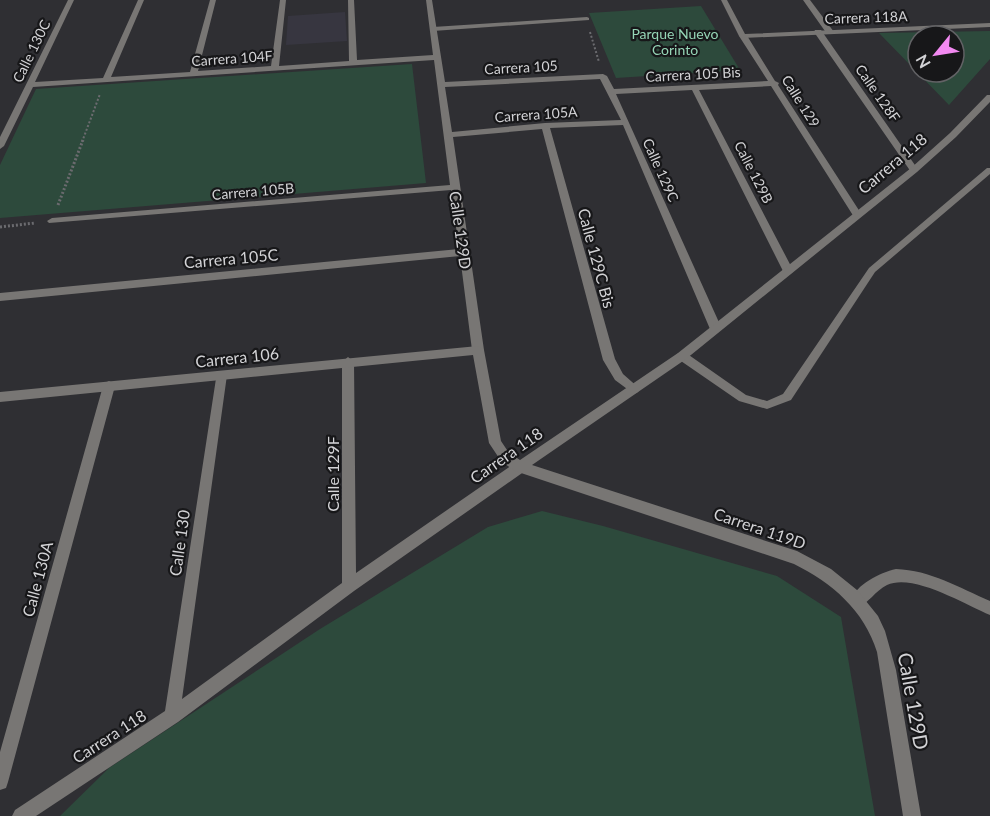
<svg xmlns="http://www.w3.org/2000/svg" width="990" height="816" font-family="Lato,sans-serif">
<style>
.built{fill:#373640}
.green{fill:#2d4a3c;fill-rule:evenodd}
.lines{fill:none;stroke-linecap:round;stroke-linejoin:round}
.path-far1{stroke:#6b6b6f;stroke-width:2;stroke-dasharray:2 2;stroke-linecap:butt}
.path{stroke:#6b6b6f;stroke-width:3;stroke-dasharray:2 2;stroke-linecap:butt}
.service{fill:#787674;fill-rule:evenodd}
.minor{fill:#787674;fill-rule:evenodd}
.tertiary{fill:#787674;fill-rule:evenodd}
.labels{text-anchor:middle;dominant-baseline:central;stroke-width:4.5;stroke-linejoin:round;paint-order:stroke}
.far-street-label{font-size:14px;fill:#d3d3d6;stroke:#171719}
.far-park-label{font-size:14px;fill:#95d5b6;stroke:#171719}
.street-label{font-size:16px;fill:#d3d3d6;stroke:#171719}
.near-street-label{font-size:20px;fill:#d3d3d6;stroke:#171719}
</style>
<rect width="100%" height="100%" fill="#2f2f33"/>
<path class="built" d="M 345,12 L 347,41 L 286,45 L 288,16 Z"/>
<path class="green" d="M 701,6 L 740,70 L 616,78 L 589,13 Z
M 990,31 L 990,59 L 949,105 L 879,33 ZM 918,36 L 954,36 L 954,72 L 918,72 Z
M 412,64 L 426,183 L 0,218 L 0,165 L 36,89 Z
M 542,511 L 603,526 L 777,576 L 841,617 L 875,816 L 60,816 L 109,768 L 320,629 L 488,527 Z"/>
<g class="lines">
<path class="path-far1" d="M 590,32 L 599,62
M 82,142 L 100,94"/>
<path class="path" d="M 58,205 L 83,140
M 0,227 L 35,223"/>
<path class="service" d="M 587,17 L 589,18 L 589,20 L 433,31 L 430,29 L 433,27 Z
M 987,168 L 990,168 L 990,174 L 875,272 L 791,400 L 767,409 L 739,401 L 678,359 L 677,356 L 678,353 L 686,353 L 746,395 L 767,401 L 783,394 L 869,268 Z"/>
<path class="minor" d="M 68,0 L 74,0 L 35,82 L 103,78 L 138,0 L 144,0 L 111,77 L 190,72 L 210,0 L 216,0 L 198,71 L 271,66 L 280,0 L 286,0 L 279,66 L 349,61 L 348,0 L 354,0 L 357,60 L 433,55 L 426,0 L 432,0 L 445,82 L 603,74 L 607,76 L 614,89 L 768,81 L 739,36 L 746,34 L 775,81 L 779,83 L 778,85 L 862,215 L 860,217 L 854,217 L 771,86 L 699,90 L 793,270 L 792,273 L 784,273 L 692,90 L 616,94 L 722,329 L 716,333 L 710,329 L 623,125 L 550,128 L 615,359 L 623,374 L 640,389 L 638,392 L 634,394 L 615,380 L 603,360 L 542,129 L 453,137 L 484,350 L 478,354 L 472,350 L 460,256 L 0,301 L 0,293 L 459,249 L 451,190 L 49,223 L 47,221 L 52,218 L 450,185 L 434,60 L 33,87 L 4,146 L 0,149 L 0,137 ZM 600,79 L 621,120 L 545,123 L 452,132 L 445,87 Z
M 803,0 L 810,0 L 834,32 L 833,34 L 827,34 Z
M 815,30 L 821,30 L 917,168 L 917,172 L 911,172 L 814,32 Z
M 348,357 L 354,362 L 356,573 L 515,463 L 520,461 L 525,463 L 526,467 L 525,471 L 354,591 L 178,722 L 36,816 L 12,816 L 15,810 L 165,711 L 217,372 L 225,372 L 227,375 L 182,699 L 342,583 L 342,362 Z
M 109,381 L 113,383 L 115,386 L 8,782 L 6,788 L 0,790 L 0,752 L 103,386 L 105,383 Z
M 896,569 C 930,570 960,588 990,601 L 990,615 C 965,605 914,573 887,585 C 875,591 869,603 857,608 L 852,606 L 850,601 C 857,584 879,573 896,569 Z"/>
<path class="tertiary" d="M 721,0 L 727,0 L 745,34 L 990,23 L 990,27 L 743,38 L 739,36 Z
M 987,95 L 990,95 L 990,102 L 956,137 L 917,172 L 686,359 L 532,465 L 797,551 L 831,569 L 857,590 L 878,616 L 885,631 L 896,670 L 921,816 L 903,816 L 877,652 C 864,610 832,583 794,564 L 515,471 L 501,461 L 489,443 L 473,355 L 0,402 L 0,392 L 478,346 L 484,350 L 501,441 L 509,453 L 520,460 L 678,353 L 911,168 L 950,133 Z"/>
</g>
<g class="labels">
<g class="far-street-label">
<text transform="translate(866 17) rotate(-2)">Carrera 118A</text>
<text transform="translate(31 51) rotate(-64)">Calle 130C</text>
<text transform="translate(232 58) rotate(-4)">Carrera 104F</text>
<text transform="translate(521 67) rotate(-3)">Carrera 105</text>
<text transform="translate(693 74) rotate(-3)">Carrera 105 Bis</text>
<text transform="translate(878 93) rotate(55)">Calle 128F</text>
<text transform="translate(801 101) rotate(58)">Calle 129</text>
<text transform="translate(536 114) rotate(-4)">Carrera 105A</text>
<text transform="translate(661 170) rotate(66)">Calle 129C</text>
<text transform="translate(754 172) rotate(63)">Calle 129B</text>
<text transform="translate(253 191) rotate(-5)">Carrera 105B</text>
</g>
<g class="far-park-label">
<text x="675" y="33">Parque Nuevo<tspan x="675" dy="16">Corinto</tspan></text>
</g>
<g class="street-label">
<text transform="translate(892 163) rotate(-40)">Carrera 118</text>
<text transform="translate(461 230) rotate(82)">Calle 129D</text>
<text transform="translate(231 258) rotate(-5)">Carrera 105C</text>
<text transform="translate(597 258) rotate(75)">Calle 129C Bis</text>
<text transform="translate(237 357) rotate(-6)">Carrera 106</text>
<text transform="translate(506 455) rotate(-35)">Carrera 118</text>
<text transform="translate(332 474) rotate(-90)">Calle 129F</text>
<text transform="translate(760 528) rotate(19)">Carrera 119D</text>
<text transform="translate(179 543) rotate(-82)">Calle 130</text>
<text transform="translate(37 579) rotate(-75)">Calle 130A</text>
<text transform="translate(109 736) rotate(-33)">Carrera 118</text>
</g>
<g class="near-street-label">
<text transform="translate(914 701) rotate(80)">Calle 129D</text>
</g>
</g>
<g transform="translate(936 54) rotate(240)"><circle r="28" fill="#171719" stroke="#626265" stroke-width="1.5"/>
<path d="M0-4.5L10 22L0 15L-10 22Z" fill="#f389f1"/>
<text y="-9" font-size="16" font-weight="bold" text-anchor="middle" fill="#d3d3d6">N</text>
</g>
</svg>
